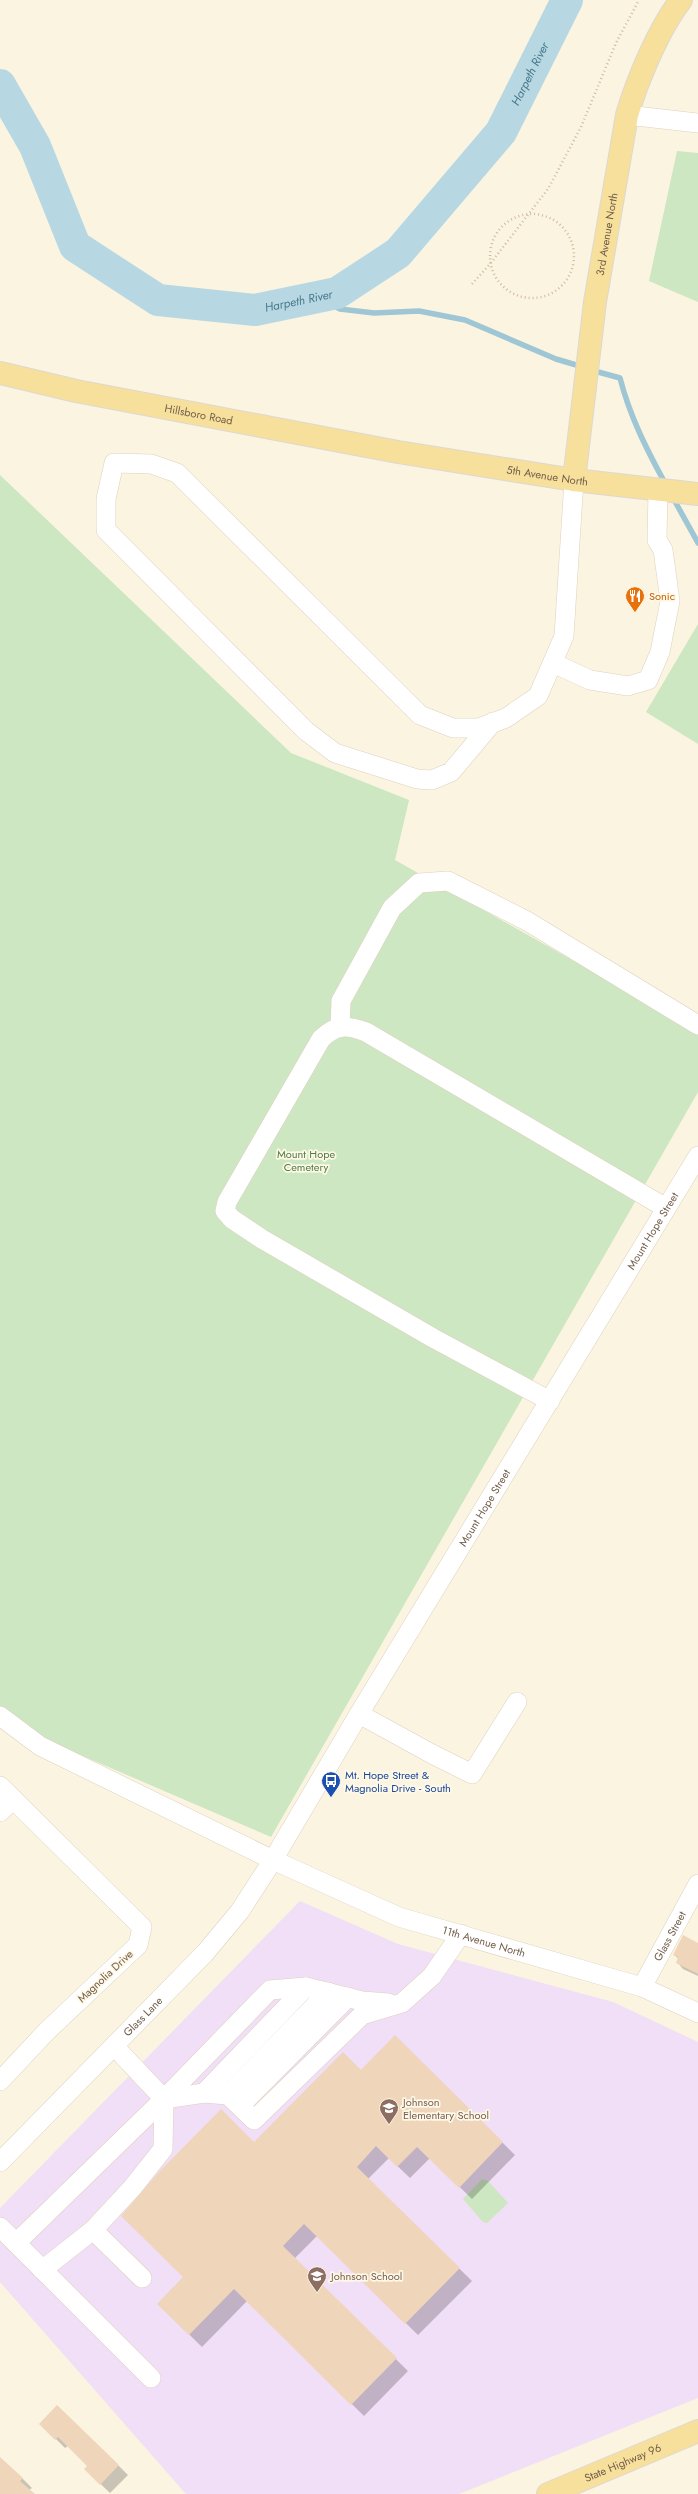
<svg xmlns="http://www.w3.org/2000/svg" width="698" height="2494" font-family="Jost,sans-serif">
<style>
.education{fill:#f1def7}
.green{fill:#cce7c1}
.shadow{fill:#0003}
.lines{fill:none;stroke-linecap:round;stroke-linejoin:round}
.stream{stroke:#9ec6d4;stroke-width:5.5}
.river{stroke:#b7d8e3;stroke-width:32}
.building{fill:#efd5ba}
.minor-casing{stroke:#ded1be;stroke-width:20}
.major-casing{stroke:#ddd8d3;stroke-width:24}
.path{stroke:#d3b99e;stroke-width:2.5;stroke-dasharray:1 3;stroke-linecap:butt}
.minor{stroke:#fff;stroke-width:19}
.major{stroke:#f7e09c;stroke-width:22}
.labels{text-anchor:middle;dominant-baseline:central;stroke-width:3.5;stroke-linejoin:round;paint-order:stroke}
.street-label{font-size:11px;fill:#715c49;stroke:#fef8e7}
.food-label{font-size:11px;fill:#c56008;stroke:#fef8e7;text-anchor:start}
.park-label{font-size:11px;fill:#4f7c44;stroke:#fef8e7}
.transit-label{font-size:11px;fill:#164399;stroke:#fef8e7;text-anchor:start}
.education-label{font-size:11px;fill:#785e54;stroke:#fef8e7;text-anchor:start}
.water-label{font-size:12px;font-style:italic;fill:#47788a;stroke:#fef8e7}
</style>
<rect width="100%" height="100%" fill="#fbf4e1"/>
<path class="education" d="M 300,1901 L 398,1944 L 613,2002 L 698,2042 L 698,2398 L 459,2494 L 186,2494 L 0,2282 L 0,2208 Z"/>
<path class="green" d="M 677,151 L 698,153 L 698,302 L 649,281 Z
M 0,475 L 291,753 L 409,800 L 395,860 L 698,1031 L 698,1092 L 271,1837 L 11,1725 L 0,1713 Z
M 698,624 L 698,744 L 646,712 Z
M 482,2179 L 488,2181 L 508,2203 L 487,2223 L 483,2222 L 463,2199 Z"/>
<path class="shadow" d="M 698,1944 L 698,1976 L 683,1969 L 677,1962 L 679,1959 L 674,1955 Z
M 395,2036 L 515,2155 L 472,2199 L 430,2158 L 410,2178 L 389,2158 L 368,2179 L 472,2281 L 418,2335 L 317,2236 L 294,2259 L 408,2371 L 364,2416 L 247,2301 L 202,2347 L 158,2304 L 184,2277 L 254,2143 L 361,2071 Z
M 41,2424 L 118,2465 L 128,2475 L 110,2493 L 85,2469 L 89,2466 L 68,2446 L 65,2448 Z
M 0,2470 L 22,2478 L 32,2488 L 29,2490 L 34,2494 L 0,2494 Z"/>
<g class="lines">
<path class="stream" d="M 319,297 L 340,309 L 374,313 L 419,311 L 465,320 L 556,359 L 583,367
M 591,370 L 620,378 C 630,417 647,450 666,485
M 672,496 L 698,543"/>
<path class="river" id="s1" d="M 0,85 L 35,146 L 75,246 L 158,300 L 255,310 L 337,293 L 398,253 L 501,132 L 567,0"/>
</g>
<path class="building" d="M 683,1935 L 698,1943 L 698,1974 L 676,1963 L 678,1957 L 673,1955 Z
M 395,2035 L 503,2142 L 459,2188 L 417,2147 L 397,2167 L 376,2146 L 357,2167 L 460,2268 L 405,2324 L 304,2224 L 283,2246 L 397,2358 L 351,2405 L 234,2289 L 189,2335 L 157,2304 L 183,2277 L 121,2216 L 159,2172 L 221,2109 L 254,2142 L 343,2052 L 361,2070 Z
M 57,2405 L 119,2465 L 100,2485 L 84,2469 L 87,2466 L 58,2437 L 55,2440 L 39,2424 Z
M 0,2457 L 23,2478 L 20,2481 L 35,2494 L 0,2494 Z"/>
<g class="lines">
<g class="minor-casing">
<g id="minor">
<path d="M 627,115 L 698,123"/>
<path d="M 553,663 L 590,680 L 628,686 L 648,680 L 660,652 L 670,601 L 663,550 L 657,540 L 658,490"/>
<path d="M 493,722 L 451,772 L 432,780 L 417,779 L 335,753 L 306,731 L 106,530 L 106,499 L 114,463 L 151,464 L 177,473 L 420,715 L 453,728 L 479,728 L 506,718 L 538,696 L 564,636 L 574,480"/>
<path d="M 340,1027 L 341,1001 L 392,908 L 419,883 L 448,881 L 527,921 L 698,1025"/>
<path d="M 550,1401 L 433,1338 L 262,1239 L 232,1219 L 225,1211 L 227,1202 L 321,1039 C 336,1024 347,1025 366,1032 L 666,1208"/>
<path d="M 359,1714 L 432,1754 L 472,1774 L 517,1702"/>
<path id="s2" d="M 0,1716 L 40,1746 L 273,1860 L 399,1917 L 642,1987 L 698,2013"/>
<path d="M 0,1786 L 142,1927 L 138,1945 L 47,2031 L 0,2081"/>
<path d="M 0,1812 L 13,1799"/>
<path id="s3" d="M 642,1987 L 698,1884"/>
<path d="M 204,2093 L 306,1987 L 362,2001 L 388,2003"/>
<path d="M 228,2095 L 328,1992"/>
<path d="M 164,2099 L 204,2093 L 228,2095 L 254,2120 L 362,2015 L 402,2003 L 432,1976 L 461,1934"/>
<path d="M 240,2106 L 348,1997"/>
<path id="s4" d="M 0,2162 L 205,1953 L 240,1911 L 273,1860 L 359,1714 L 698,1156"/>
<path d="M 0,2227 L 151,2378"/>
<path d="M 93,2230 L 142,2278"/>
<path d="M 16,2243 L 164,2099 L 270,1990 L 306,1987"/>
<path d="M 42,2270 L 93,2230 L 132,2188 L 163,2149 L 164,2099 L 114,2046"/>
</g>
</g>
<g class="major-casing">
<g id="major">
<path id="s5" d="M 0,373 L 76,391 L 398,452 L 574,480 L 698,494"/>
<path id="s6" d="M 574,480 L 595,302 L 627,115 C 637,81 659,28 681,0"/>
<path id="s7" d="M 548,2494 L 698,2431"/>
</g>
</g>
<path class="path" d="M490 256a42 42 0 1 1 84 0a42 42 0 1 1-84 0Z
M 472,284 L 490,264 L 548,189 L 581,127 L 616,43 L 639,0"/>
<use href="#minor" class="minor"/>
<use href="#major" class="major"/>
</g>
<defs>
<g id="restaurant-pin" transform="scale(1)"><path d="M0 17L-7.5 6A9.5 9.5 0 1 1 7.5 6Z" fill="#e8710a" stroke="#fef8e7"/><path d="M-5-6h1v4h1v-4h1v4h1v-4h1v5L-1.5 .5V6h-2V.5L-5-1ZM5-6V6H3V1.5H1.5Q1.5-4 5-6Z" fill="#fff"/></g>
<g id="bus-pin" transform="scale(1)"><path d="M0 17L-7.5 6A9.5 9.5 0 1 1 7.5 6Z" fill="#1a4fb4" stroke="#fef8e7"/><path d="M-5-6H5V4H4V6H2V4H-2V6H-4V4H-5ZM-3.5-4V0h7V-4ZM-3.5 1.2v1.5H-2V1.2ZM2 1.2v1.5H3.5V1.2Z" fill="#fff"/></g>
<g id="school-pin" transform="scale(1)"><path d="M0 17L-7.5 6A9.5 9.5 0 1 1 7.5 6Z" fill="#8d6e63" stroke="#fef8e7"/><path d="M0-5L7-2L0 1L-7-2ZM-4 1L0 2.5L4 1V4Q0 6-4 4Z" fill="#fff"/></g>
</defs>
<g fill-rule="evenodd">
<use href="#restaurant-pin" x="635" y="596"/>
<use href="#bus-pin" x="331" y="1781"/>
<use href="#school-pin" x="389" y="2108"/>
<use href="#school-pin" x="317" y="2276"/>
</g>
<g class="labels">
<g class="street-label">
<text stroke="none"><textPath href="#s6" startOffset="248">3rd Avenue North</textPath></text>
<text stroke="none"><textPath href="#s5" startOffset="203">Hillsboro Road</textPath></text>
<text stroke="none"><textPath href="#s5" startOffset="557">5th Avenue North</textPath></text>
<text stroke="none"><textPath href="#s4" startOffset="1143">Mount Hope Street</textPath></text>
<text stroke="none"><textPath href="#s4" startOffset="819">Mount Hope Street</textPath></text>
<text stroke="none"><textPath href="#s3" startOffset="58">Glass Street</textPath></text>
<text stroke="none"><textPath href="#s2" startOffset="536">11th Avenue North</textPath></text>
<text transform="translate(105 1976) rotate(-43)">Magnolia Drive</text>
<text stroke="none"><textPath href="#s4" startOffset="204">Glass Lane</textPath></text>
<text stroke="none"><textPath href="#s7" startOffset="81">State Highway 96</textPath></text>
</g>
<g class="food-label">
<text x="649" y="596">Sonic</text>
</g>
<g class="park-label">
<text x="306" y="1154">Mount Hope<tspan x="306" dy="13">Cemetery</tspan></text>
</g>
<g class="transit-label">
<text x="345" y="1775">Mt. Hope Street &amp;<tspan x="345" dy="13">Magnolia Drive - South</tspan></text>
</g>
<g class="education-label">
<text x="403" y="2102">Johnson<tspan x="403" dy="13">Elementary School</tspan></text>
<text x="331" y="2276">Johnson School</text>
</g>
<g class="water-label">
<text stroke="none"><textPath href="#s1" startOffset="755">Harpeth River</textPath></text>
<text stroke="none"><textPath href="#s1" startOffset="419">Harpeth River</textPath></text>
</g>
</g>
</svg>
